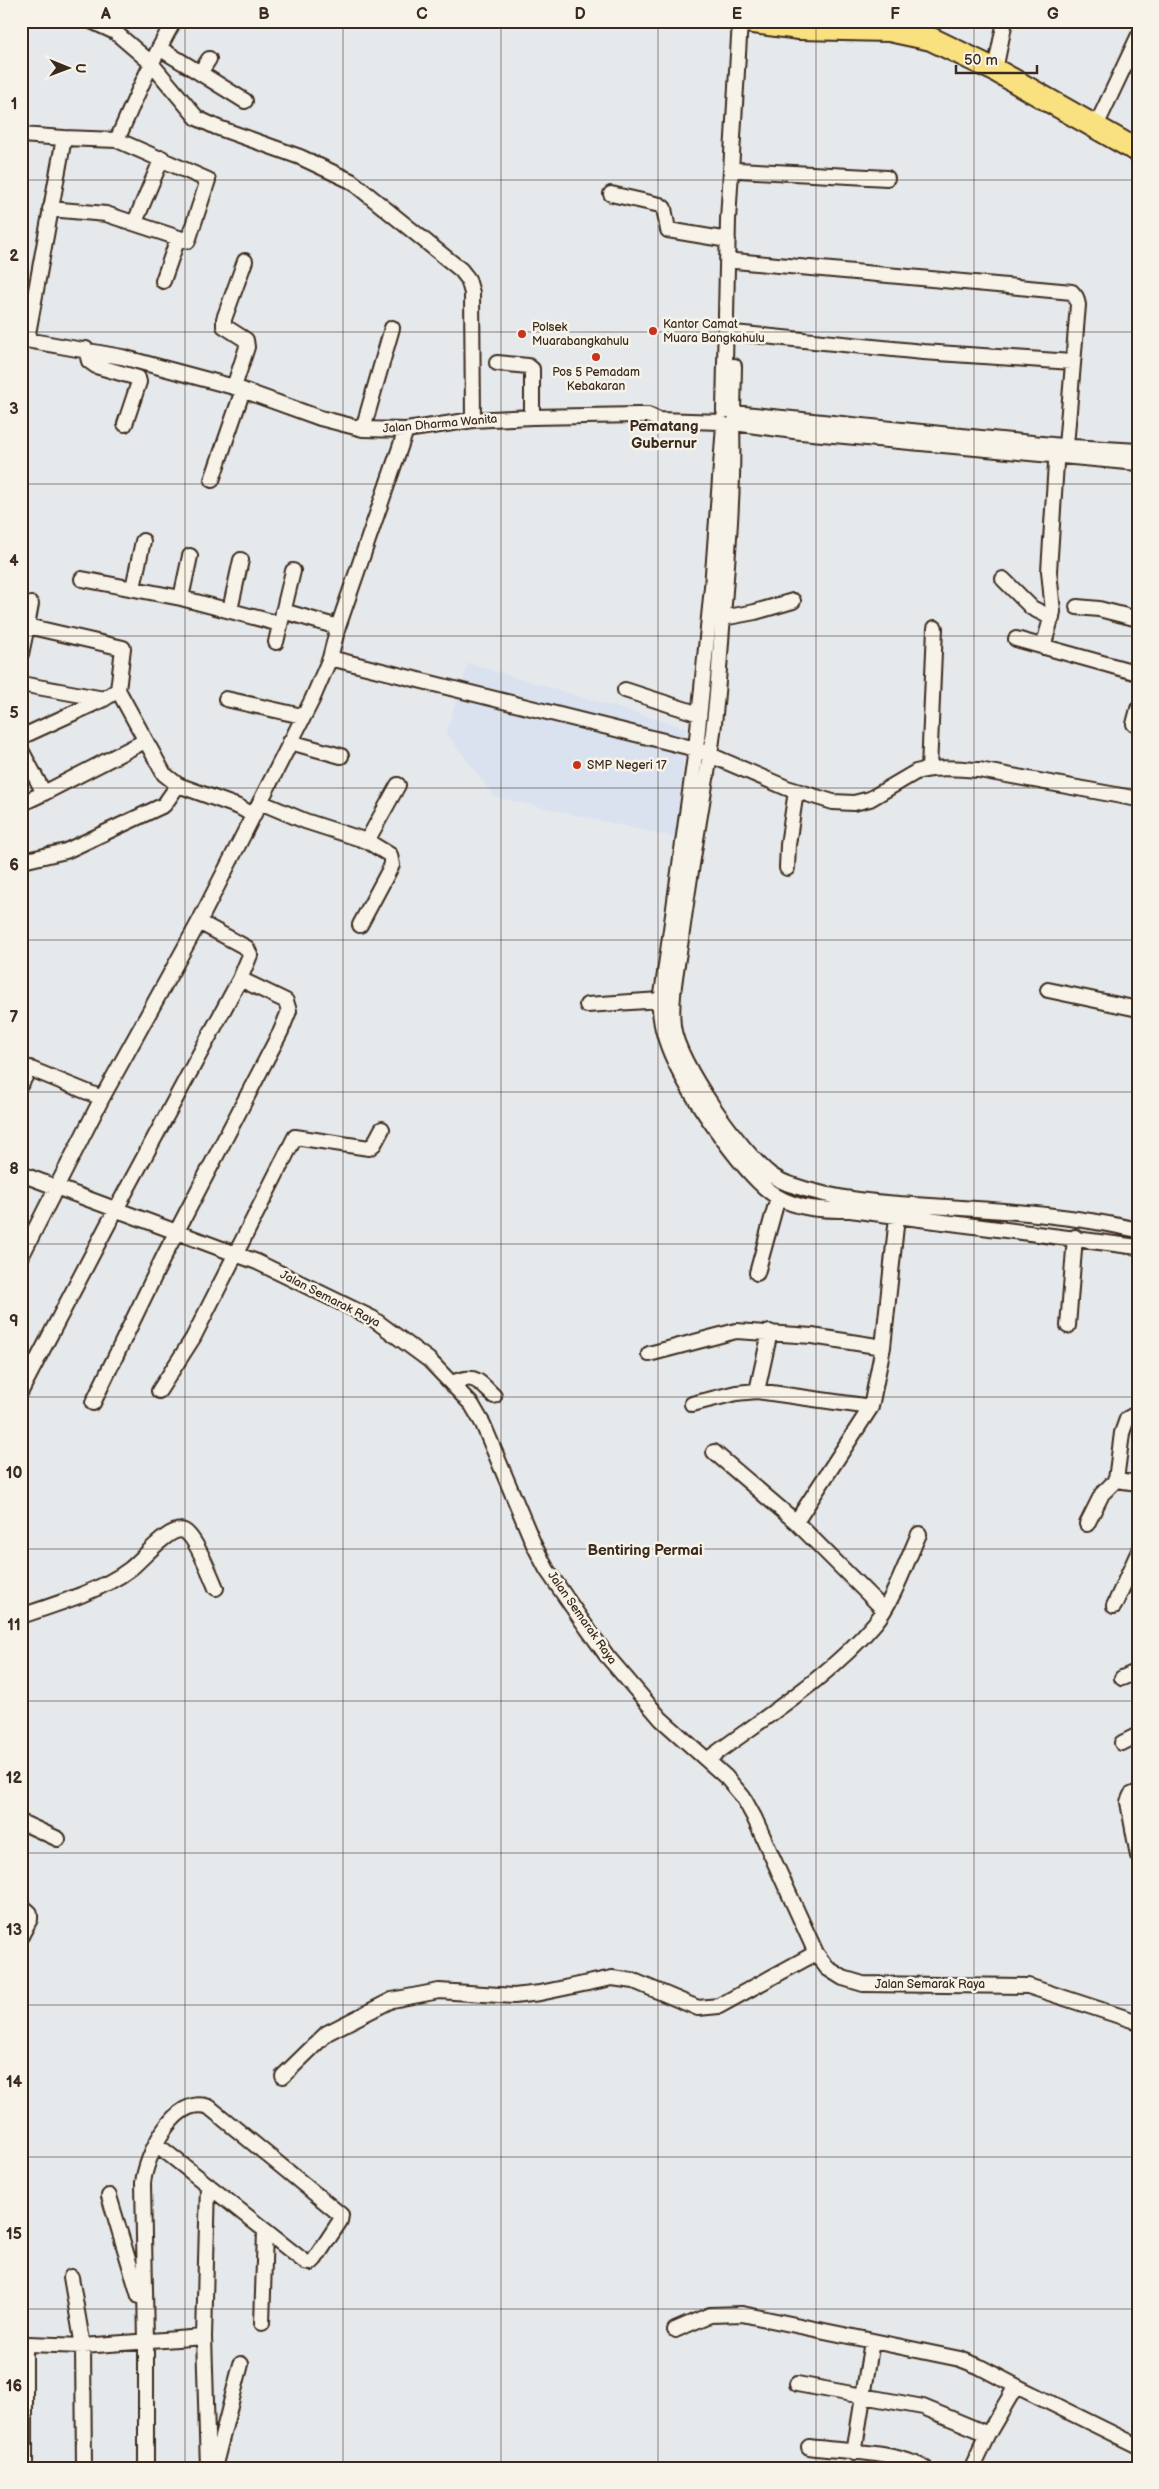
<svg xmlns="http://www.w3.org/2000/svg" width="1159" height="2489" font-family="'Balsamiq Sans',sans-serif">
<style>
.built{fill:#dae2ef}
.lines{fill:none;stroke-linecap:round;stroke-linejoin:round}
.minor-casing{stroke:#3b2a1e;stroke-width:18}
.trunk-casing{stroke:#3b2a1e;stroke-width:26}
.minor{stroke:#f7f3e8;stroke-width:14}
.trunk{stroke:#fae180;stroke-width:22}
.grid{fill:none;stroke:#3b2a1e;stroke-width:1;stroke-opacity:0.55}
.poi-dot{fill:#c8321e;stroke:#f7f3e8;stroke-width:2}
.labels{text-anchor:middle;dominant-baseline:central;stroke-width:5;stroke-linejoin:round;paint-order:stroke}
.poi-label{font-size:12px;fill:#3b2a1e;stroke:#f7f3e8;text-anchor:start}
.street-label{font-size:12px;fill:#3b2a1e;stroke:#f7f3e8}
.quarter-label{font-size:15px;font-weight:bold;fill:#3b2a1e;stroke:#f7f3e8}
.neatline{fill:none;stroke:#3b2a1e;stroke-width:2}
.grid-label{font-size:16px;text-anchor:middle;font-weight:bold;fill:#3b2a1e}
</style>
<rect width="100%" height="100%" fill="#e6e9ec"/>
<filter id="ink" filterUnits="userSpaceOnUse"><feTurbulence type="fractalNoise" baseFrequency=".02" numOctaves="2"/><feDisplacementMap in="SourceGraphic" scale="10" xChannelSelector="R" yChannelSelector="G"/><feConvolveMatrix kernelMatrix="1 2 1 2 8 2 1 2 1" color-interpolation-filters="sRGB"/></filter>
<g filter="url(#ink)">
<path class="built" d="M 468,663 L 686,728 L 677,838 L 495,797 L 446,733 Z"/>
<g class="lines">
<g class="minor-casing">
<path id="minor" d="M 91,21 L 115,32 L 150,62 L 197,118 L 216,127 L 300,157 L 351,181 L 461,270 L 468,279 L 472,293 L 473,420
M 159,48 L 200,73 L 209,59
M 995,70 L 1005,21
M 200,73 L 245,101
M 1096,126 L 1138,37
M 21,135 L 64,138
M 738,170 L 887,178
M 611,194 L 660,205 L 664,208 L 668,230 L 728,240
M 50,209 L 106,214 L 188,241 L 208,180 L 117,140
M 135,222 L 162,158
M 735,261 L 1072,292 L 1076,297 L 1078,305 L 1066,446
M 163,281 L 178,238
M 734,333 L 923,352 L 1072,362
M 21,339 L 122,357 L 234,387 L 320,418 L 363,429 L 406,430 L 473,420 L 532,417 L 639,415 L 648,415 L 659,420 L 721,422
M 27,339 L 64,138 L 117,140 C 135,99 152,59 174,21
M 86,349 L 89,361 L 96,366 L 138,378 L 139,382 L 125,424
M 497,363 L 528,366 L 532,369 L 532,417
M 234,387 L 247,347 L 246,340 L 224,326 L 224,319 L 245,261
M 724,411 L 728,220 L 740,21
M 733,412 L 734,366
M 734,413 L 1072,447 L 1138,451
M 734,423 L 801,432 L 1138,463
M 732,424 C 734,488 728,552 723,616 C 719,664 717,713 709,761 C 699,820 689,879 681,939 C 677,967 670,997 673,1026 C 677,1063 741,1152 771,1175 C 777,1179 785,1183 792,1185 C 840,1202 897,1204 947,1207 C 1011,1211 1076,1216 1138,1230
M 724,425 L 712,587 L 696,749 L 660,1009 C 661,1030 669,1051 679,1070 C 695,1102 747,1179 776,1196 C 799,1210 825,1210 850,1210 L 1138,1247
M 363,429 L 392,328
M 212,480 L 243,390
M 82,579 L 181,598 L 280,624
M 1003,579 L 1032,608 L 1052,618
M 133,588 L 143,541
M 181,598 L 190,556
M 1077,607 L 1099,609 L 1138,619
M 230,610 L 241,560
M 283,611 L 338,627
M 723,618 L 755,612 L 793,601
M 27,626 L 31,604
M 1016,639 L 1138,673
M 276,642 L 293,571
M 1043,647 L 1053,612 L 1049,571 L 1057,448
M 21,654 L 27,626 L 123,648 L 118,690 L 164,774 L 178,785 L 239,807 L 253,815
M 330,658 L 696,749 L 787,788 L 833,802 L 854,803 L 870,799 L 916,772 C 935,766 959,769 979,770 L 1138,799
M 21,684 L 104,699
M 625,690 L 699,714
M 226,699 L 302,716
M 1134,724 L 1138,709
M 21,737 L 104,699 L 118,690
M 290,742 L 341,756
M 21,750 L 44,793 L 145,741
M 929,769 L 935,628
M 25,802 L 44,793
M 260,802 L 305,821 L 367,841 L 390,855 L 392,865 L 360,925
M 367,841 L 398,785
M 27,860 L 66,851 L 164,805 L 178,785
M 787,868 L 788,845 L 796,791
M 1048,990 L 1138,1009
M 587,1005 L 660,1000
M 21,1065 L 102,1098
M 21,1084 L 30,1068
M 21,1174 L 257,1262 L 372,1318 L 429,1360 L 472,1405 L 483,1424 L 534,1545 L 547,1570 L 580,1618 L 607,1656 L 661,1719 L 726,1777 L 743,1797 L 754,1817 L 816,1953 L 827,1968 L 843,1978 L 863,1984 L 1028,1986 L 1138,2022
M 21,1257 L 102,1098 L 199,922 L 312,700 L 330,658 L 338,627 L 406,430
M 757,1273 L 778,1197
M 1068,1326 L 1075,1237
M 649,1354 L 736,1331 L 812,1336 L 883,1347
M 452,1383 C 475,1373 478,1381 494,1396
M 21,1391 L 106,1228 L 240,979 L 250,955 L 247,948 L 199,922
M 159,1391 L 193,1338 L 295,1137 L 369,1148 L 374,1144 L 382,1129
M 757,1391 L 770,1332
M 93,1403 L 164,1256 L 281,1031 L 289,1011 L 286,1001 L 240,979
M 692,1404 L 736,1393 L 757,1391 L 871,1407
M 714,1452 L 796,1522 L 884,1610
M 1116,1480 L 1122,1433 L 1127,1419 L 1138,1413
M 796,1522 L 871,1407 L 883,1347 L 897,1217
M 1087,1524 L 1102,1494 L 1116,1480 L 1138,1483
M 1114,1606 L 1138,1553
M 21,1616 C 54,1605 103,1590 130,1569 C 142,1560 170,1525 184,1531 C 195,1536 211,1576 216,1588
M 1122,1678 L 1138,1671
M 1122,1743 L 1138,1735
M 707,1760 C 763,1718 830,1677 875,1623 C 893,1602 907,1560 919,1534
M 1138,1792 L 1131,1795 L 1128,1802 L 1138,1856
M 21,1822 L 58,1839
M 21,1905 L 30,1913 L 30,1919 L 21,1936
M 283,2076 L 327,2033 L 392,2000 L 439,1991 L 514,1996 L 540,1993 L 612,1978 L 634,1981 L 698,2008 L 719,2006 L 816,1953
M 109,2196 L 139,2296
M 71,2277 L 83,2346 L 84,2468
M 262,2323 L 265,2231
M 675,2330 L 710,2315 L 742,2314 L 960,2359 L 978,2366 L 1016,2386
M 797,2384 L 923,2407 L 988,2434 L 1016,2386 L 1138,2446
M 809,2447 C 848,2452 890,2451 925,2468
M 854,2453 L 872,2341
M 25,2468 L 25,2349 L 28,2344 L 83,2346 L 204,2337
M 146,2468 L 146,2342 L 143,2183 C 146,2156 174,2094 209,2107 L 341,2215 L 340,2221 L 315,2259 L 311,2263 L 305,2262 L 156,2144
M 208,2468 L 204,2337 L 208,2185
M 214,2468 L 241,2364
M 972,2468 L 988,2434"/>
</g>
<g class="trunk-casing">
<path id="trunk" d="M 745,21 L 799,28 L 889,30 L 931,39 L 995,70 L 1138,151"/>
</g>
<use href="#minor" class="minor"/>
<use href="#trunk" class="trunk"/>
</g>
</g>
<path class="grid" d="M 185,21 L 185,2468M 343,21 L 343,2468M 501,21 L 501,2468M 658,21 L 658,2468M 816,21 L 816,2468M 974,21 L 974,2468M 21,180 L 1138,180M 21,332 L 1138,332M 21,484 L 1138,484M 21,636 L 1138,636M 21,788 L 1138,788M 21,940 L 1138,940M 21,1092 L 1138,1092M 21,1244 L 1138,1244M 21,1397 L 1138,1397M 21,1549 L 1138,1549M 21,1701 L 1138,1701M 21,1853 L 1138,1853M 21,2005 L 1138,2005M 21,2157 L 1138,2157M 21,2309 L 1138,2309"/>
<g class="poi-dot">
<circle cx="653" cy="331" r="5"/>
<circle cx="522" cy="334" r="5"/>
<circle cx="596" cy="357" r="5"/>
<circle cx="577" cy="765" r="5"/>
</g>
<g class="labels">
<g class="poi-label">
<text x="663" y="324">Kantor Camat<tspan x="663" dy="14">Muara Bangkahulu</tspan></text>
<text x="532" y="327">Polsek<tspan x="532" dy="14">Muarabangkahulu</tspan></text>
<text x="596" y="372" text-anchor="middle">Pos 5 Pemadam<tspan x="596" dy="14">Kebakaran</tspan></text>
<text x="587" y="765">SMP Negeri 17</text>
</g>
<g class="street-label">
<text transform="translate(440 424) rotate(-5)">Jalan Dharma Wanita</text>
<text transform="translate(330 1299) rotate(27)">Jalan Semarak Raya</text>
<text transform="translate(582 1618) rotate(55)">Jalan Semarak Raya</text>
<text x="930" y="1984">Jalan Semarak Raya</text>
</g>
<g class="quarter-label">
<text x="664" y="426">Pematang<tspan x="664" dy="17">Gubernur</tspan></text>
<text x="645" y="1550">Bentiring Permai</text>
</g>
</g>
<rect width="1159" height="2489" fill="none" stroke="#f7f3e8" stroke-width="55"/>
<g transform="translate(68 68) rotate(91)" stroke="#f7f3e8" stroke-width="4" paint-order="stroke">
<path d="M0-4L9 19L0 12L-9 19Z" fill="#3b2a1e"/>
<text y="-8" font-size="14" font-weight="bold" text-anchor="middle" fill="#3b2a1e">U</text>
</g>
<path d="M956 65v8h81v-8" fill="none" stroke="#3b2a1e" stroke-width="2.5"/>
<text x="964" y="65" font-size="15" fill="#3b2a1e" stroke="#f7f3e8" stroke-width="4" paint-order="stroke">50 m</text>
<rect x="28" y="28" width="1104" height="2434" class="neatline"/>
<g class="grid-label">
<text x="106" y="19">A</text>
<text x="264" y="19">B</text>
<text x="422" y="19">C</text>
<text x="580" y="19">D</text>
<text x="737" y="19">E</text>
<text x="895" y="19">F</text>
<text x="1053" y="19">G</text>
<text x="14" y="109">1</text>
<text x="14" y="261">2</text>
<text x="14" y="414">3</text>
<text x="14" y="566">4</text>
<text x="14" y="718">5</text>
<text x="14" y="870">6</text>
<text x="14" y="1022">7</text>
<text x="14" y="1174">8</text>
<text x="14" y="1326">9</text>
<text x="14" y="1478">10</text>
<text x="14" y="1630">11</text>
<text x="14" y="1783">12</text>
<text x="14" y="1935">13</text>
<text x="14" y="2087">14</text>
<text x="14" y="2239">15</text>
<text x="14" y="2391">16</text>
</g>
</svg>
